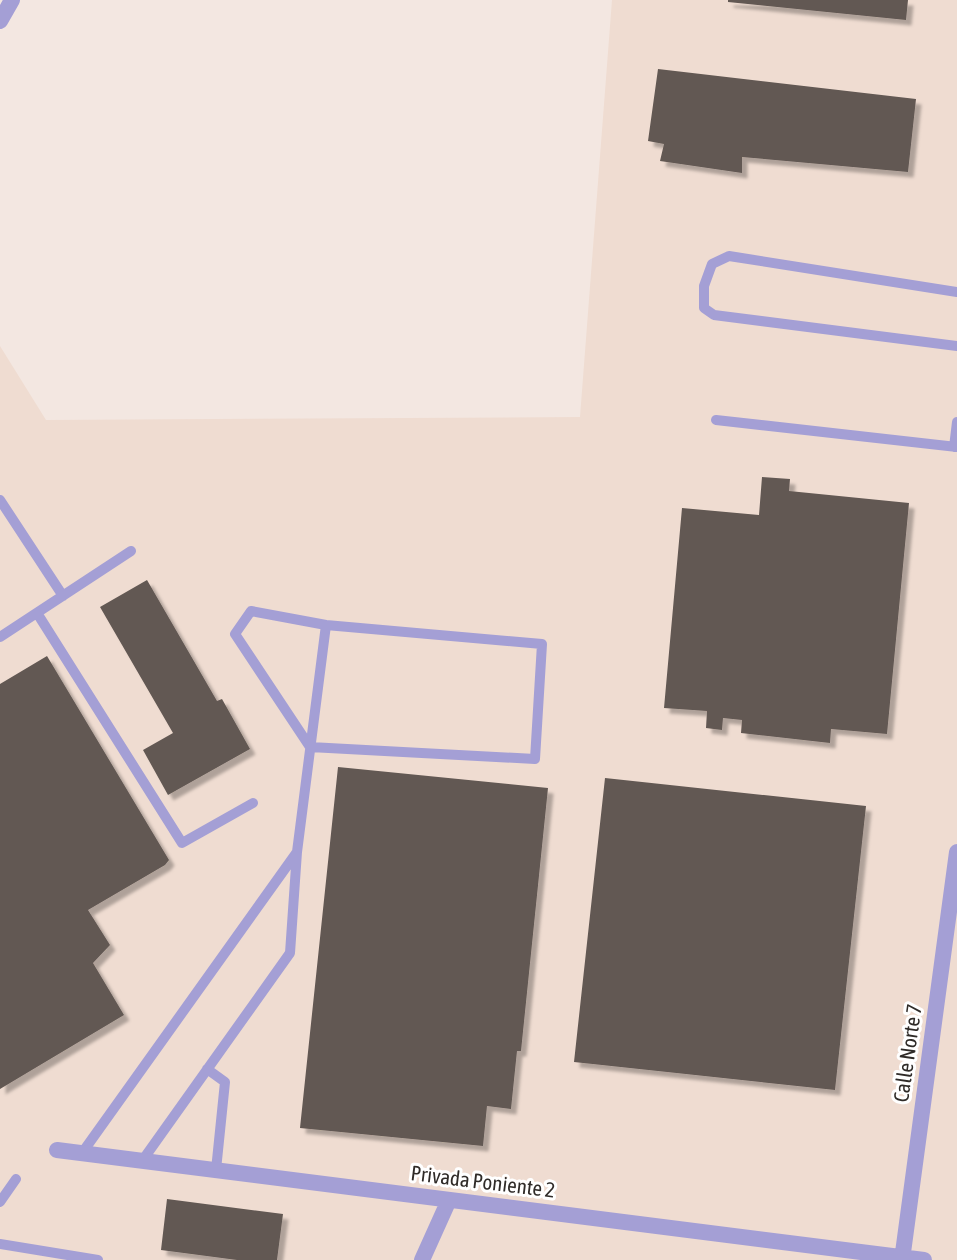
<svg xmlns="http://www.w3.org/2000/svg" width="957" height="1260" font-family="'Asap Condensed',sans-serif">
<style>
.built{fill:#efdcd1}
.building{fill:#625853;filter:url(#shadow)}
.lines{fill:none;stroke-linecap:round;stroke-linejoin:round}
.service{stroke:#a49fd5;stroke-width:10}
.minor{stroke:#a49fd5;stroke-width:16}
.labels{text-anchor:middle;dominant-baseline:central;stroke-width:6;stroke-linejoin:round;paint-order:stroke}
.street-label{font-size:21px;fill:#2f2b28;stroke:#fff}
</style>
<defs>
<filter id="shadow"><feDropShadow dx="5.5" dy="5.5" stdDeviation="1.5" flood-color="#0004"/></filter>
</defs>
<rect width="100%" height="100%" fill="#f3e7e1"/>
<path class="built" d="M 612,0 L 957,0 L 957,1260 L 0,1260 L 0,346 L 46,420 L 580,417 Z"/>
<path class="building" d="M 728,0 L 908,0 L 906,20 L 728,2 Z
M 658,69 L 916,99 L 908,172 L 742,157 L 742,173 L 660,161 L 664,144 L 648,141 Z
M 762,477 L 790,479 L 789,491 L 909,503 L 887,734 L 831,729 L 830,743 L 741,733 L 742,720 L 723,718 L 722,730 L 706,728 L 707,711 L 664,708 L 682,508 L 759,515 Z
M 147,580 L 217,701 L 222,699 L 250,749 L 168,795 L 143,750 L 173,733 L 100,607 Z
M 47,656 L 169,860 L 165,865 L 88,910 L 110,945 L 93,963 L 124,1015 L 0,1089 L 0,684 Z
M 338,767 L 548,788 L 521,1051 L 517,1051 L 511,1109 L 487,1106 L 483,1146 L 300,1128 Z
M 605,778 L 866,806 L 835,1090 L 574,1062 Z
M 167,1199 L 283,1214 L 277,1260 L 237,1260 L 161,1250 Z"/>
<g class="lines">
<path class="service" d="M 957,292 L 729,256 L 712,264 L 704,286 L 704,308 L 714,315 L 957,346
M 716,420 L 957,447
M 954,447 L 957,422
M 0,500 L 63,596
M 251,611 L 326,625 L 542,644 L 535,759 L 310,747 L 235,634 Z
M 37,613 L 182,843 L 253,803
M 0,637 L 131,551
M 297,852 L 326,625
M 207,1069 L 225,1082 L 216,1170
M 82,1153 L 297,852 L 290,953 L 142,1161
M 0,1202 L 16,1179
M 0,1244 L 98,1260"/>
<path class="minor" d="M 0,21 L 12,0
M 57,1150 L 924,1260
M 422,1260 L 449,1200
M 902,1260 L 957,852"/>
</g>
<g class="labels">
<g class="street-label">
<text transform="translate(907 1053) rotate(-82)">Calle Norte 7</text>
<text transform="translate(483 1181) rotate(7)">Privada Poniente 2</text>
</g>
</g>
</svg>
